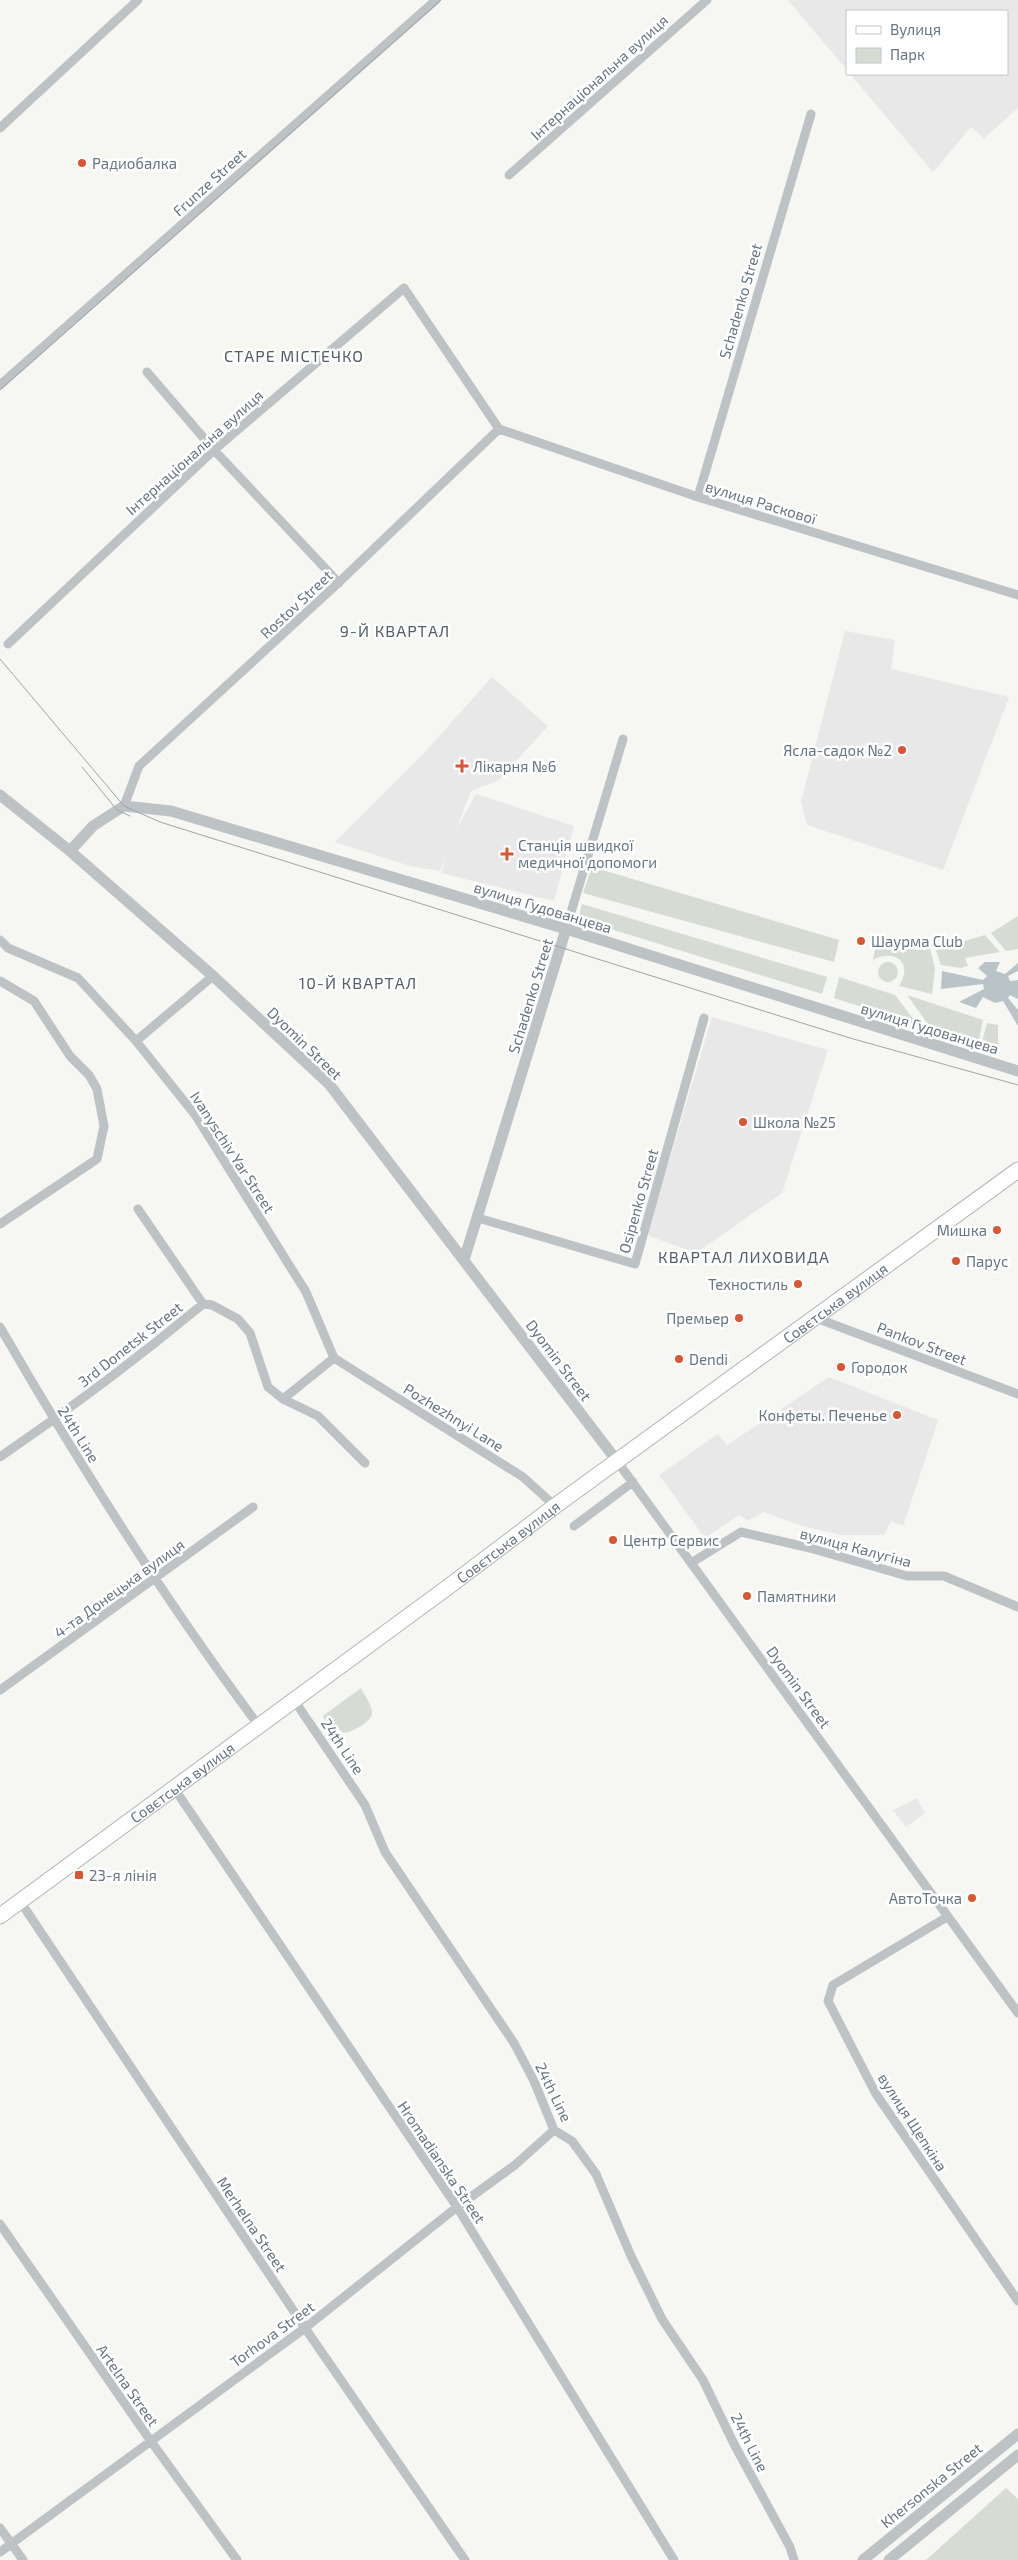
<svg xmlns="http://www.w3.org/2000/svg" width="1018" height="2560" font-family="'Exo 2',sans-serif">
<style>
.built{fill:#e7e8e7}
.green{fill:#d6dbd3}
.water{fill:#b9c3c8}
.lines{fill:none;stroke-linecap:round;stroke-linejoin:round}
.primary-casing{stroke:#b1b6b9;stroke-width:17}
.minor{stroke:#bdc2c5;stroke-width:9}
.tertiary{stroke:#bdc2c5;stroke-width:11}
.primary{stroke:#fff;stroke-width:15}
.tram{stroke:#9fa6ab;stroke-width:1}
.poi-dot{fill:#d85732;stroke:#fff;stroke-width:2}
.labels{text-anchor:middle;dominant-baseline:central;stroke-width:5;stroke-linejoin:round;paint-order:stroke}
.street-label{font-size:15px;fill:#677682;stroke:#fff}
.poi-label{font-size:15px;fill:#677682;stroke:#fff;text-anchor:start}
.neighbourhood-label{font-size:16px;letter-spacing:1px;fill:#555f68;stroke:#fff}
</style>
<rect width="100%" height="100%" fill="#f6f6f3"/>
<path class="built" d="M 788,0 L 1018,0 L 1018,108 L 984,138 L 971,127 L 933,172 L 850,74 L 1007,74 L 1007,11 L 847,11 L 847,70 Z
M 845,631 L 895,640 L 891,669 L 1009,697 L 943,870 L 807,825 L 801,802 Z
M 492,677 L 548,726 L 499,780 L 471,791 L 456,830 L 476,794 L 574,826 L 554,901 L 441,873 L 448,852 L 440,871 L 410,866 L 335,842 L 425,752 Z
M 712,1017 L 828,1050 L 782,1193 L 696,1253 L 647,1235 Z
M 829,1377 L 938,1420 L 903,1526 L 891,1521 L 884,1535 L 842,1535 L 802,1526 L 764,1512 L 748,1521 L 739,1515 L 705,1538 L 659,1475 L 718,1434 L 727,1445 Z
M 917,1798 L 925,1813 L 906,1827 L 893,1810 Z"/>
<path class="green" d="M 592,867 L 839,940 L 834,962 L 583,893 Z
M 582,904 L 827,977 L 822,994 L 578,919 Z
M 1018,916 L 1018,949 L 1006,951 L 991,933 Z
M 985,935 L 1000,952 L 965,958 L 968,966 L 961,968 L 941,965 L 935,948 L 948,946 Z
M 876,944 L 917,950 L 930,948 L 935,969 L 932,994 L 899,986 C 914,963 895,948 873,960 Z
M878 972a10 10 0 1 1 20 0a10 10 0 1 1-20 0Z
M 839,977 L 895,995 L 918,1025 L 834,998 Z
M 907,995 L 983,1020 L 979,1040 L 930,1027 Z
M 987,1023 L 998,1025 L 998,1046 L 982,1042 Z
M 361,1688 C 364,1694 371,1704 372,1711 C 374,1721 353,1732 344,1733 L 323,1718 L 324,1715 Z
M 1006,2488 L 1018,2499 L 1018,2560 L 926,2560 Z"/>
<path class="water" d="M 985,962 L 1000,962 L 996,971 L 1005,974 L 1018,963 L 1018,971 L 1008,976 L 1010,981 L 1018,980 L 1018,999 L 1010,995 L 1008,998 L 1018,1010 L 1018,1026 L 1003,1001 L 995,1003 L 983,997 L 976,1008 L 959,1002 L 984,989 L 983,984 L 941,989 L 942,971 L 983,980 L 987,976 L 978,968 Z"/>
<g class="lines">
<g class="primary-casing">
<g id="primary">
<path id="s1" d="M 0,1916 L 448,1587 L 555,1506 L 1018,1170"/>
</g>
</g>
<path class="minor" d="M 0,128 L 138,0
M 509,175 L 707,0
M 147,372 L 214,450 L 339,583
M 0,385 L 436,0
M 499,429 L 698,497 L 1018,595
M 698,497 L 811,114
M 8,644 L 214,450 L 404,288 L 499,429
M 124,806 L 139,766 L 335,586 L 499,429
M 566,929 L 623,739
M 0,940 L 8,948 L 78,978 L 136,1041 L 196,1116 L 306,1292 L 334,1358
M 0,981 L 34,1001 L 70,1056 L 89,1075 L 97,1089 L 104,1126 L 97,1159 L 0,1224
M 136,1041 L 213,976
M 138,1209 L 203,1304 L 212,1305 L 238,1319 L 250,1333 L 268,1387 L 283,1399 L 318,1416 L 365,1463
M 478,1218 L 635,1264 L 704,1018
M 816,1318 L 1018,1394
M 0,1327 C 79,1464 164,1599 259,1726
M 334,1358 L 523,1477 L 555,1506
M 283,1399 L 334,1358
M 0,1457 C 70,1409 138,1358 203,1304
M 617,1461 L 1018,2013
M 574,1526 L 633,1482
M 691,1563 L 741,1532 L 810,1548 L 907,1576 L 944,1576 L 1018,1607
M 0,1690 L 253,1507
M 294,1700 L 365,1805 L 385,1852 L 514,2043 L 534,2081 L 554,2130 L 572,2141 L 596,2174 L 631,2256 L 662,2319 L 703,2380 L 734,2444 L 790,2547 L 794,2560
M 174,1788 L 457,2207 L 674,2560
M 20,1901 L 305,2328 L 465,2560
M 947,1917 L 833,1985 L 828,2001 L 876,2094 L 1018,2301
M 0,2224 L 150,2440 L 237,2560
M 0,2528 L 23,2560
M 0,2552 L 305,2328 L 457,2207 L 515,2165 L 554,2130"/>
<path class="tertiary" d="M 0,795 L 70,851 L 213,976 L 329,1084 L 617,1461
M 70,851 L 93,826 L 124,806 L 171,811 L 566,929 L 1018,1071
M 464,1260 L 566,929
M 863,2560 L 1018,2434
M 889,2560 L 1018,2455"/>
<use href="#primary" class="primary"/>
<path class="tram" d="M 0,390 L 441,0
M 0,659 L 124,806 L 160,822 L 850,1038 L 1018,1085
M 82,767 L 117,810 L 130,816"/>
</g>
<g class="poi-dot">
<circle cx="82" cy="163" r="5"/>
<circle cx="902" cy="750" r="5"/>
<path d="M459.5 758.5h5v5h5v5h-5v5h-5v-5h-5v-5h5z"/>
<path d="M504.5 846.5h5v5h5v5h-5v5h-5v-5h-5v-5h5z"/>
<circle cx="861" cy="941" r="5"/>
<circle cx="743" cy="1122" r="5"/>
<circle cx="997" cy="1230" r="5"/>
<circle cx="956" cy="1261" r="5"/>
<circle cx="798" cy="1284" r="5"/>
<circle cx="739" cy="1318" r="5"/>
<circle cx="679" cy="1359" r="5"/>
<circle cx="841" cy="1367" r="5"/>
<circle cx="897" cy="1415" r="5"/>
<circle cx="613" cy="1540" r="5"/>
<circle cx="747" cy="1596" r="5"/>
<rect x="74" y="1870" width="10" height="10" rx="2.5"/>
<circle cx="972" cy="1898" r="5"/>
</g>
<g class="labels">
<g class="street-label">
<text transform="translate(599 77) rotate(-42)">Інтернаціональна вулиця</text>
<text transform="translate(209 182) rotate(-42)">Frunze Street</text>
<text transform="translate(740 301) rotate(-74)">Schadenko Street</text>
<text transform="translate(194 452) rotate(-42)">Інтернаціональна вулиця</text>
<text transform="translate(761 502) rotate(17)">вулиця Раскової</text>
<text transform="translate(296 604) rotate(-43)">Rostov Street</text>
<text transform="translate(543 907) rotate(17)">вулиця Гудованцева</text>
<text transform="translate(530 996) rotate(-73)">Schadenko Street</text>
<text transform="translate(930 1028) rotate(17)">вулиця Гудованцева</text>
<text transform="translate(305 1043) rotate(44)">Dyomin Street</text>
<text transform="translate(233 1152) rotate(57)">Ivanyschiv Yar Street</text>
<text transform="translate(638 1201) rotate(-74)">Osipenko Street</text>
<text stroke="none"><textPath href="#s1" startOffset="1036">Совєтська вулиця</textPath></text>
<text transform="translate(922 1343) rotate(21)">Pankov Street</text>
<text transform="translate(130 1344) rotate(-38)">3rd Donetsk Street</text>
<text transform="translate(559 1360) rotate(53)">Dyomin Street</text>
<text transform="translate(454 1417) rotate(32)">Pozhezhnyi Lane</text>
<text transform="translate(79 1434) rotate(58)">24th Line</text>
<text stroke="none"><textPath href="#s1" startOffset="631">Совєтська вулиця</textPath></text>
<text transform="translate(856 1547) rotate(15)">вулиця Калугіна</text>
<text transform="translate(119 1588) rotate(-36)">4-та Донецька вулиця</text>
<text transform="translate(799 1687) rotate(54)">Dyomin Street</text>
<text transform="translate(343 1746) rotate(56)">24th Line</text>
<text stroke="none"><textPath href="#s1" startOffset="226">Совєтська вулиця</textPath></text>
<text transform="translate(554 2092) rotate(64)">24th Line</text>
<text transform="translate(913 2122) rotate(57)">вулиця Щепкіна</text>
<text transform="translate(442 2162) rotate(56)">Hromadianska Street</text>
<text transform="translate(252 2224) rotate(56)">Merhelna Street</text>
<text transform="translate(272 2334) rotate(-36)">Torhova Street</text>
<text transform="translate(128 2385) rotate(55)">Artelna Street</text>
<text transform="translate(750 2442) rotate(63)">24th Line</text>
<text transform="translate(931 2485) rotate(-39)">Khersonska Street</text>
</g>
<g class="poi-label">
<text x="92" y="163">Радиобалка</text>
<text x="892" y="750" text-anchor="end">Ясла-садок №2</text>
<text x="473" y="766">Лікарня №6</text>
<text x="518" y="845">Станція швидкої<tspan x="518" dy="17">медичної допомоги</tspan></text>
<text x="871" y="941">Шаурма Club</text>
<text x="753" y="1122">Школа №25</text>
<text x="987" y="1230" text-anchor="end">Мишка</text>
<text x="966" y="1261">Парус</text>
<text x="788" y="1284" text-anchor="end">Техностиль</text>
<text x="729" y="1318" text-anchor="end">Премьер</text>
<text x="689" y="1359">Dendi</text>
<text x="851" y="1367">Городок</text>
<text x="887" y="1415" text-anchor="end">Конфеты. Печенье</text>
<text x="623" y="1540">Центр Сервис</text>
<text x="757" y="1596">Памятники</text>
<text x="89" y="1875">23-я лінія</text>
<text x="962" y="1898" text-anchor="end">АвтоТочка</text>
</g>
<g class="neighbourhood-label">
<text x="294" y="355">СТАРЕ МІСТЕЧКО</text>
<text x="395" y="630">9-Й КВАРТАЛ</text>
<text x="358" y="982">10-Й КВАРТАЛ</text>
<text x="744" y="1256">КВАРТАЛ ЛИХОВИДА</text>
</g>
</g>
<rect x="846" y="10" width="162" height="65" fill="#ffffff" stroke="#c2c8cd"/>
<rect x="856" y="26" width="25" height="8" fill="#ffffff" stroke="#c2c8cd"/>
<text x="890" y="35" font-size="15" fill="#677682">Вулиця</text>
<rect x="856" y="48" width="25" height="15" fill="#d6dbd3" stroke="#c2c8cd"/>
<text x="890" y="60" font-size="15" fill="#677682">Парк</text>
</svg>
